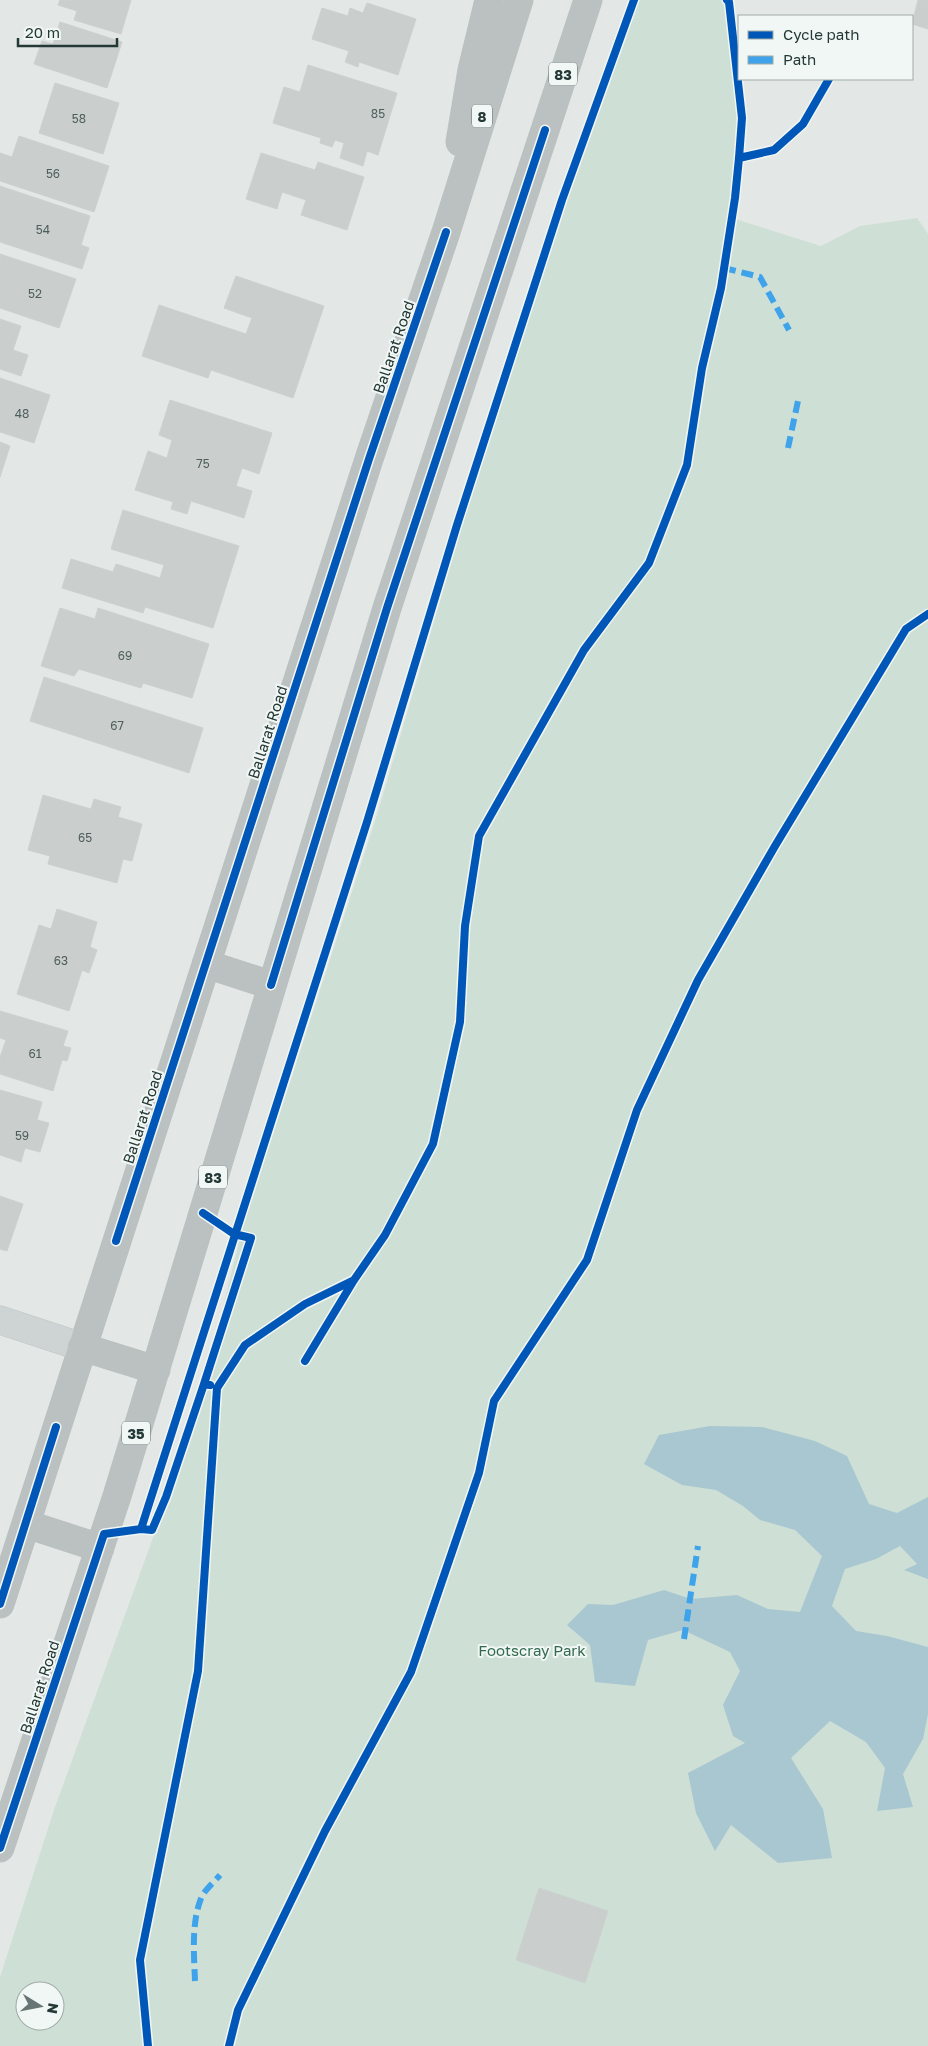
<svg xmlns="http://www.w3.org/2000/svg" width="928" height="2046" font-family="'Golos Text',sans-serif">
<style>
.green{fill:#cedfd5;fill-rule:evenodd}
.water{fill:#a9c7d1}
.building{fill:#cacfcd;stroke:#ccd1cf}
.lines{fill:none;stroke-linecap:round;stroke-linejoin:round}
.primary-casing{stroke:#bcc4c2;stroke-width:29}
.highway-casing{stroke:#bcc4c2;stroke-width:29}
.primary{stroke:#ced4d3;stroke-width:28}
.highway{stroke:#bac1c0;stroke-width:28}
.quiet{stroke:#3ea3eb;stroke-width:6;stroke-dasharray:12 6;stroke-linecap:butt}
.cycleway-casing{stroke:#f1f7f5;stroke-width:11}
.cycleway{stroke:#0057b8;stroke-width:8}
.labels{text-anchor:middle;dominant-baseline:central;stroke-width:4;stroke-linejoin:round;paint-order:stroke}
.number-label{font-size:12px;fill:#4e5e5c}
.shield{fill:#f1f7f5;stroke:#62716f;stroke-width:1}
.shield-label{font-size:14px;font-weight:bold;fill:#243835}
.street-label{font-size:15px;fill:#243835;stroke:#f1f7f5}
.park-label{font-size:15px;fill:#336a4f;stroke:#f1f7f5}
</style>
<rect width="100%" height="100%" fill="#e3e8e6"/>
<path class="green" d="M 635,0 L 727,0 L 729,2 L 742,118 L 732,218 L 821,246 L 860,226 L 917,218 L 928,234 L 928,2046 L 0,2046 L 0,1977 L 54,1810 L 154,1535 L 204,1384 L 242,1230 L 377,815 L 525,313 ZM 25,1991 L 55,1991 L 55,2021 L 25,2021 Z"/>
<path class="water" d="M 710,1426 L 762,1427 L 815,1441 L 847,1456 L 869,1504 L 897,1513 L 928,1497 L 928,1579 L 904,1570 L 917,1564 L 900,1546 L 876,1559 L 845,1569 L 832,1606 L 856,1631 L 887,1636 L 928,1647 L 928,1714 L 923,1739 L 903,1774 L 913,1807 L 877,1811 L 885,1768 L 866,1742 L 830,1721 L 791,1758 L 823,1809 L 832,1858 L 778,1863 L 731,1825 L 715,1851 L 696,1813 L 688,1773 L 745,1743 L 733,1736 L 723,1705 L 740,1671 L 730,1652 L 683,1630 L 648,1640 L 635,1686 L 595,1682 L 590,1645 L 567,1625 L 588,1604 L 613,1605 L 664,1590 L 691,1599 L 737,1595 L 768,1609 L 800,1612 L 822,1556 L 795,1530 L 760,1520 L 743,1506 L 716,1490 L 682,1485 L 644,1464 L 659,1435 Z"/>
<path class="building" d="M 60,0 L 131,0 L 121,34 L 74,20 L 77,11 L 58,5 Z
M 918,0 L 928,0 L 928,29 L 912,24 Z
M 367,3 L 416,19 L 398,75 L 359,62 L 358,67 L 345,62 L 349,51 L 312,39 L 322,8 L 348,16 L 350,8 L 363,13 Z
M 60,22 L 122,42 L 107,88 L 34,64 L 42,41 L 53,44 Z
M 308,65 L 397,93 L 378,155 L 367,151 L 363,166 L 340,158 L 344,143 L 335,140 L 332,147 L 320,143 L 321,138 L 273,123 L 284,87 L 300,92 Z
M 55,83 L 119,103 L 103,154 L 39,133 Z
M 19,136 L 109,166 L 94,212 L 0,181 L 0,153 L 12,157 Z
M 261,153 L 315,170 L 318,162 L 364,177 L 347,230 L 301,215 L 306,200 L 282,192 L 277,209 L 246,199 Z
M 0,186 L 90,216 L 81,245 L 89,248 L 82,269 L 0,242 Z
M 0,254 L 76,279 L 59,328 L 0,308 Z
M 236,276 L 324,306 L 293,398 L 211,370 L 208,378 L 142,356 L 159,305 L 246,334 L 252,318 L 224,308 Z
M 0,319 L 21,326 L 13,350 L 28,355 L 21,376 L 0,369 Z
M 0,378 L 50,395 L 34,443 L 0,432 Z
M 170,400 L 272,433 L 259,474 L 242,468 L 236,486 L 252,491 L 244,518 L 191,501 L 187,514 L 171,509 L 173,502 L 135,490 L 148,451 L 167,458 L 172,440 L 159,435 Z
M 0,442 L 10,446 L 0,477 Z
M 123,510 L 239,546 L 213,628 L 145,607 L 143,613 L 62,588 L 71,559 L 113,572 L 116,564 L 160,578 L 164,565 L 111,549 Z
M 60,608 L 95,619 L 98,608 L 209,644 L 192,698 L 143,683 L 141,688 L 79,669 L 74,676 L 41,666 Z
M 44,677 L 203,728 L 189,773 L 30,721 Z
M 43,795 L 91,809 L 94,799 L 121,807 L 118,817 L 142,824 L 132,861 L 123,859 L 117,883 L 48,864 L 50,856 L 28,850 Z
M 57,909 L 97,922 L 90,947 L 97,950 L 89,973 L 82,970 L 69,1011 L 17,994 L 39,925 L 51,929 Z
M 0,1011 L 68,1031 L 63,1046 L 71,1048 L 67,1061 L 62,1060 L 53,1091 L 0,1074 L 0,1057 L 6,1040 L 0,1038 Z
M 0,1090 L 42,1102 L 37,1120 L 49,1123 L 40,1152 L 25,1148 L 21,1162 L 0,1155 Z
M 0,1196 L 23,1204 L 7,1251 L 0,1249 Z
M 539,1888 L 608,1911 L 585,1983 L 516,1960 Z"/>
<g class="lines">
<g class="primary-casing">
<path id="primary" d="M 0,1320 L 82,1347"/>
</g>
<g class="highway-casing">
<path id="highway" d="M 460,142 L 472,70 L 489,0
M 206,964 L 271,985
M 82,1347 L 156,1370
M 26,1524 L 100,1548
M 0,1604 L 369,459 L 446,232 L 519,0
M 0,1848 L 117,1496 L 387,608 L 588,0"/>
</g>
<use href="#primary" class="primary"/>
<use href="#highway" class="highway"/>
<path class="quiet" d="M 724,268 L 760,277 L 789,330
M 788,448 L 799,396
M 684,1639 L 698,1546
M 195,1981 C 194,1954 191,1921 202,1896 C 206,1889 214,1882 220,1875"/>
<g class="cycleway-casing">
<path id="cycleway" d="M 739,158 L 774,150 L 803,124 L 829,79
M 271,985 L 387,608 L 545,130
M 203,1213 L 234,1234 L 251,1238 L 204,1384 L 210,1385
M 116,1241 L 369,459 L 446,232
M 305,1361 L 354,1280 L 385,1235 L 433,1144 L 460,1022 L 465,926 L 479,836 L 584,650 L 649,563 L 687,465 L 702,368 L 721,288 L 735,198 L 739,158 L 742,118 L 729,2 L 727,0
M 141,1529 L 367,822 L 457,525 L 562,200 L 634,0
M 0,1604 L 56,1427
M 0,1848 L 104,1534 L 141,1529 L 152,1530 L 166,1497 L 204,1384
M 148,2046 L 140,1960 L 198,1671 L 217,1388 L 245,1345 L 305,1304 L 354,1280
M 229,2046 L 238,2010 L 325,1831 L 411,1672 L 479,1473 L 494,1401 L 587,1260 L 637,1110 L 698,980 L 775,846 L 906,629 L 928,614"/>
</g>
<use href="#cycleway" class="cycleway"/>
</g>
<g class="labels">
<g class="number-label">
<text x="378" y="113">85</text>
<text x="79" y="118">58</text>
<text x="53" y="173">56</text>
<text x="43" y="229">54</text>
<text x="35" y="293">52</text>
<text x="22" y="413">48</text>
<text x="203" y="463">75</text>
<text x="125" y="655">69</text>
<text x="117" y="725">67</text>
<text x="85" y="837">65</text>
<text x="61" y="960">63</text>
<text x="35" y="1053">61</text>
<text x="22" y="1135">59</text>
</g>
<g class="shield">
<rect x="549" y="62.5" width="28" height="23" rx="4"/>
<rect x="472" y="104.5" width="20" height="23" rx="4"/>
<rect x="199" y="1165.5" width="28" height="23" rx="4"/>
<rect x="122" y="1421.5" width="28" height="23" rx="4"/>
</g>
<g class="shield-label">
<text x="563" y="74">83</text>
<text x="482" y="116">8</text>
<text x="213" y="1177">83</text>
<text x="136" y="1433">35</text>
</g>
<g class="street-label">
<text transform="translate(393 347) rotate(-71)">Ballarat Road</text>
<text transform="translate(267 732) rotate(-72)">Ballarat Road</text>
<text transform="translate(142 1117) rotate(-72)">Ballarat Road</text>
<text transform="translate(39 1687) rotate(-72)">Ballarat Road</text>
</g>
<g class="park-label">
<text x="532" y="1650">Footscray Park</text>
</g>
</g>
<rect x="738" y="15" width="175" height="65" fill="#f1f7f5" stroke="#9faba8"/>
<rect x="748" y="31" width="25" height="8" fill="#0057b8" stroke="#9faba8"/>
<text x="783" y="40" font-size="15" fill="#243835">Cycle path</text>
<rect x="748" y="56" width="25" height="8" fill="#3ea3eb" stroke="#9faba8"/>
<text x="783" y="65" font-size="15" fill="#243835">Path</text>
<g transform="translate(40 2006) rotate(100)"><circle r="24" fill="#f1f7f5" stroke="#9faba8"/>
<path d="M0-4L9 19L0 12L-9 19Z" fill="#677673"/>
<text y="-8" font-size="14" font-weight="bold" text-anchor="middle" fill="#243835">N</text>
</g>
<path d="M18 38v8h99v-8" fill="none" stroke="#243835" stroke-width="2.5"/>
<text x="25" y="38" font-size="15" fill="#243835" stroke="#f1f7f5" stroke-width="4" paint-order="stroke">20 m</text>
</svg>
